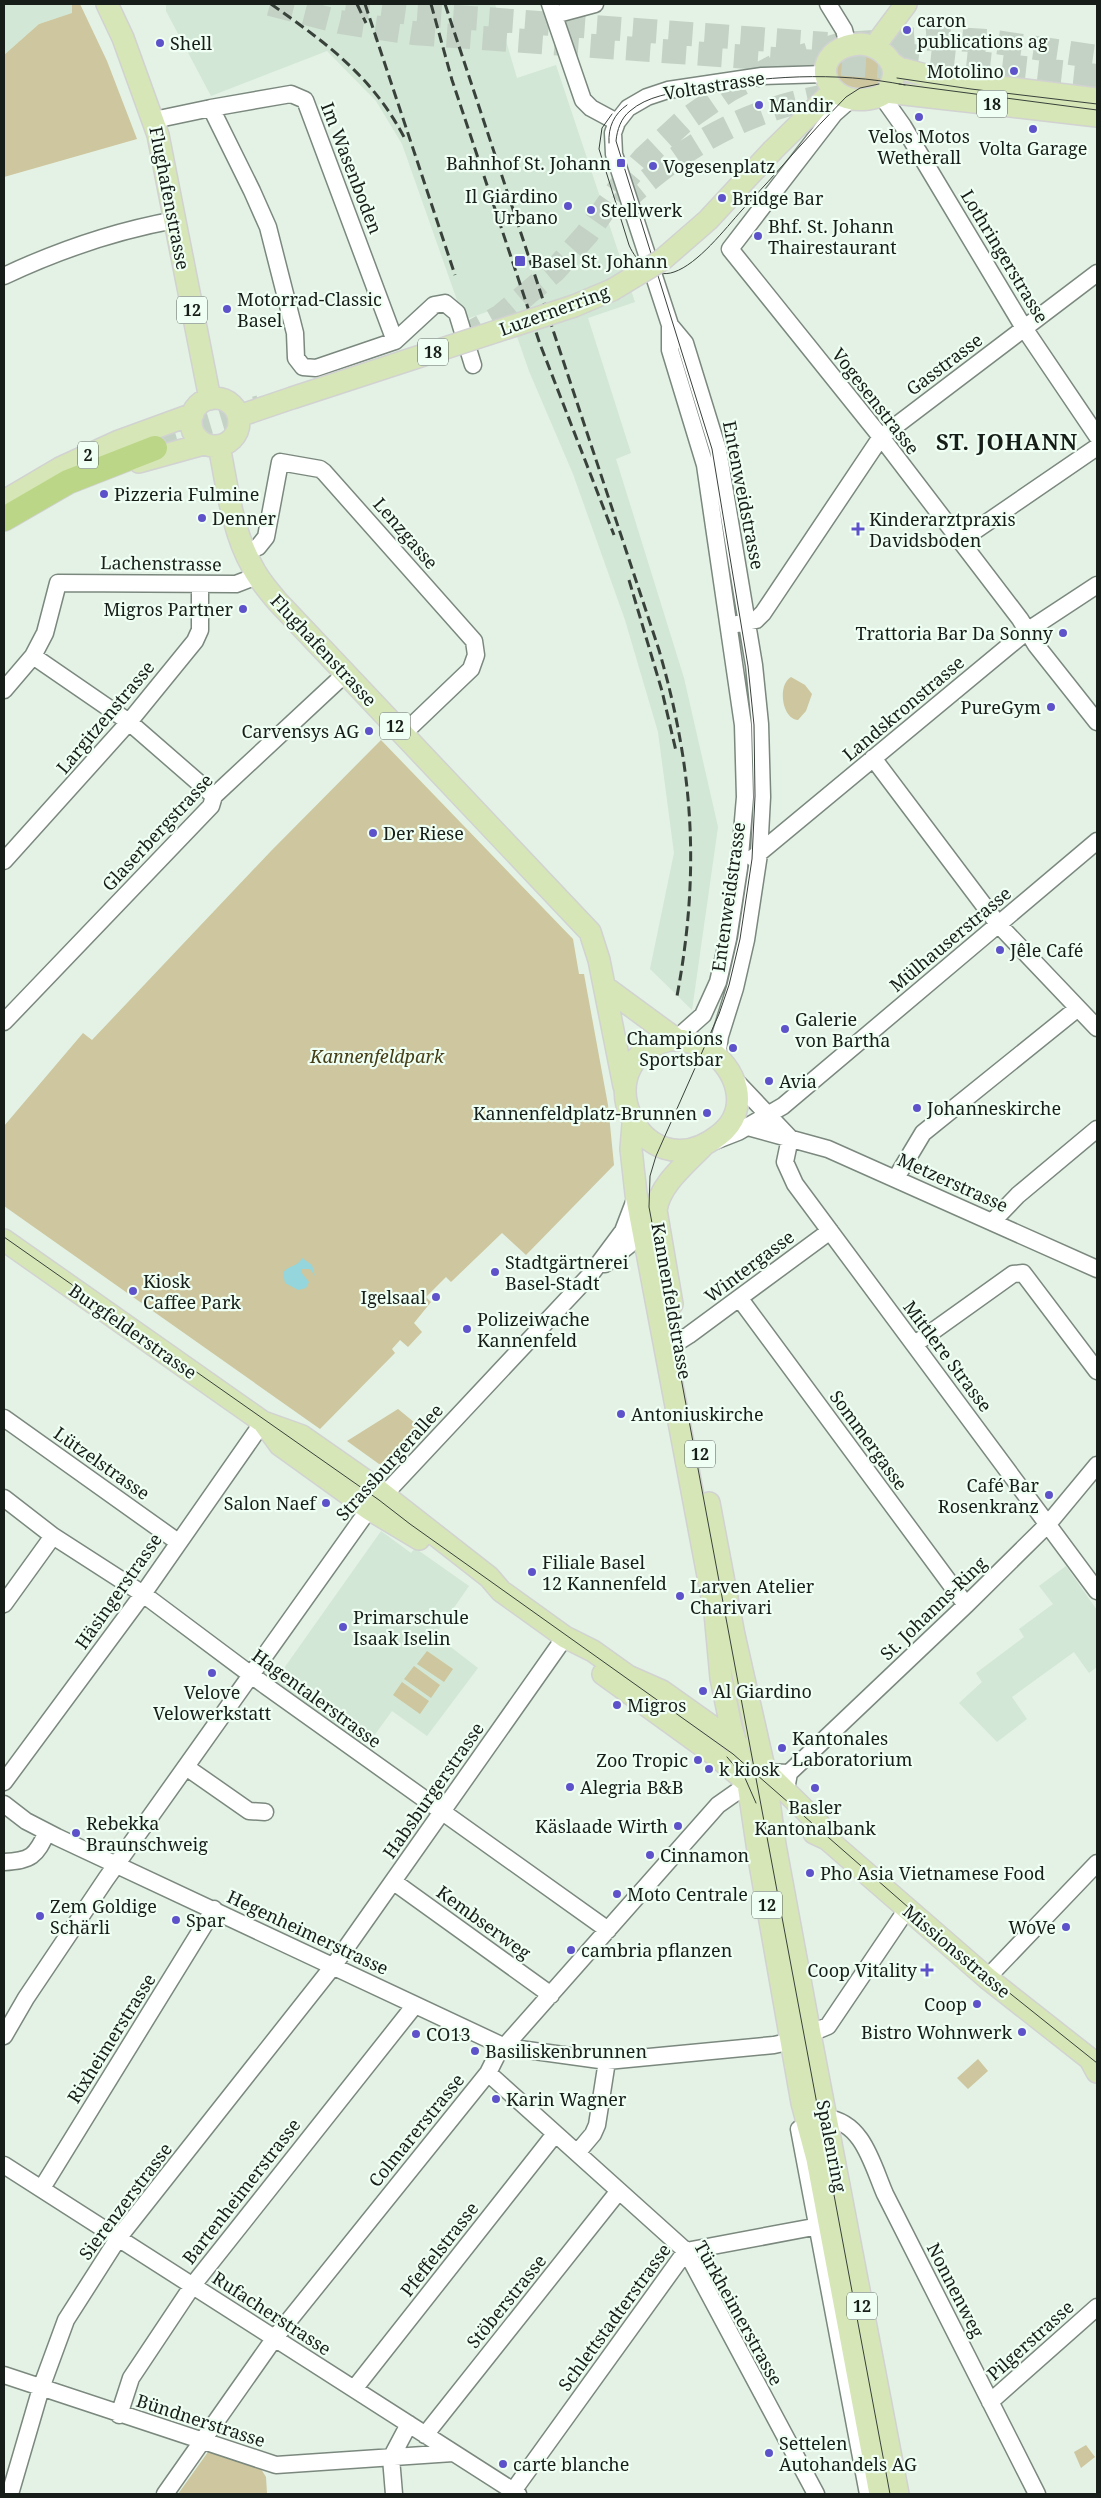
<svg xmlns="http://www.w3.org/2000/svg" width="1101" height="2498" font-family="'Noto Serif',serif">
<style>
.built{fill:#d2e7d5}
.green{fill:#cdc69e}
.water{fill:#94d6dc}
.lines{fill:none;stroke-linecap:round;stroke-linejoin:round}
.highway-tunnel{stroke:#c4d2c6;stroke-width:24;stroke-dasharray:24 12;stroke-linecap:butt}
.minor-casing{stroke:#7b887e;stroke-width:19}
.major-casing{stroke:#d1d2d1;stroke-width:24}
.highway-casing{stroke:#d1d2d1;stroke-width:26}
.minor{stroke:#fff;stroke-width:16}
.major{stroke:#d6e6b6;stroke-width:21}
.highway{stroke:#bad686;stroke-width:24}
.tram{stroke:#39413b;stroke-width:1}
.rail{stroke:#39413b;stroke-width:3;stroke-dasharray:10 5;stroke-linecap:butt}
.major-bridge-casing{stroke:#d1d2d1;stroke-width:24;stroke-linecap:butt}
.major-bridge{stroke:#d6e6b6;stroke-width:21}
.poi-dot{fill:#5e52ca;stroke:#f0fff3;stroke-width:2}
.labels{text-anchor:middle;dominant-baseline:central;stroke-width:4.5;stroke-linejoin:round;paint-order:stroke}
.shield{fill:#f0fff3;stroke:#58615a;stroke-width:1}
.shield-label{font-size:16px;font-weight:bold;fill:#171d18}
.poi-label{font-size:18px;fill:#171d18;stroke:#f0fff3;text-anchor:start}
.street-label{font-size:18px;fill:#171d18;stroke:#f0fff3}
.park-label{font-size:18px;font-style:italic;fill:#443c15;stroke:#f0fff3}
.district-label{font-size:22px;font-weight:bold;letter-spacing:1px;fill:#171d18;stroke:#f0fff3}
</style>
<rect width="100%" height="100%" fill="#e3f2e5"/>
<path class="built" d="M 4,4 L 72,4 L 73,13 L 39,24 L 4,55 Z
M 166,4 L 495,4 L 517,78 L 556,65 L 635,302 L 588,318 L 631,453 L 616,459 L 684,678 L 718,827 L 692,1010 L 650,969 L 674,853 L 658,732 L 625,620 L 573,474 L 529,371 L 506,305 L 464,320 L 402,144 L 376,101 L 327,51 L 211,96 L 166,11 Z
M 381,1531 L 411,1553 L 415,1548 L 469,1586 L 435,1635 L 478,1668 L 427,1736 L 392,1711 L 368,1744 L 363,1741 L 358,1743 L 276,1684 L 275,1681 Z
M 1066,1566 L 1097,1610 L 1097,1667 L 1089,1673 L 1074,1652 L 1012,1697 L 1027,1719 L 997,1742 L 959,1703 L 982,1682 L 976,1673 L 1024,1637 L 1019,1629 L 1053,1604 L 1039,1586 Z"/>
<path class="green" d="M 72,4 L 80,4 L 107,61 L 137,139 L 4,177 L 4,55 L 39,24 L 72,13 Z
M 867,54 L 883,64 L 882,82 C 866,93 855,90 838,83 L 834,65 L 844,56 Z
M 791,677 L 805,685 L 812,694 L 806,711 L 798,720 C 782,719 777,685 791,677 Z
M 381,740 L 573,939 L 579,974 L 584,974 L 608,1105 L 614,1165 L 526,1255 L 502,1233 L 451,1282 L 446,1277 L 426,1297 L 431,1302 L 414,1323 L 422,1332 L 408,1347 L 400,1340 L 392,1349 L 395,1353 L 320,1429 L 4,1206 L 4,1126 L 83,1033 L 92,1040 L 271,851 Z
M 398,1409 L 420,1427 L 385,1463 L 379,1464 L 347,1441 Z
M 427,1651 L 453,1669 L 444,1682 L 417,1664 Z
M 414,1666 L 440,1685 L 431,1698 L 404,1679 Z
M 402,1682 L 429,1701 L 420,1714 L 393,1695 Z
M 978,2059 L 988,2071 L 968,2089 L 957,2078 Z
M 1086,2445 L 1095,2457 L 1081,2468 L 1074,2452 Z
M 208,2452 L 261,2469 L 266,2477 L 267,2494 L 178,2494 Z"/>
<path class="water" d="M 302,1258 L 312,1265 L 315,1276 L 310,1269 L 302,1269 L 301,1272 L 309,1282 L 306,1288 L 298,1290 L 285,1283 L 283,1273 C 288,1265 298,1267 302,1258 Z"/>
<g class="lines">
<path class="highway-tunnel" d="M 270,4 L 340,22 L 413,33 L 914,69
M 346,4 L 416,14 L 827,44
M 895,54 L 1097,76
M 622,204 C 630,193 642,185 653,176 C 708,131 771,102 842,94
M 461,338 L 501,316 L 555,270 L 587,234 L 622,184 L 644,158 L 684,121 L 729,90 L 781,63 L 842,44 L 939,38 L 988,41 L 1097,57
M 152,439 L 260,407"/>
<g class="minor-casing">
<path id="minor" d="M 550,4 L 583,100 L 591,108 L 617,122
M 828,4 L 844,30 L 848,45
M 554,15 L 595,4
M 881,95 L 903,126 L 1024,328 L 1097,436
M 851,99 L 834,114 L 730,249 L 881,437 L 1020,619 L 1036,645 L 1097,722
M 211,108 L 291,94 L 305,100 L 395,341
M 154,120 L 211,108 L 252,191 L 268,227 L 295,333 L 296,358 L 303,367 L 316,368 L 395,341 L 434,305 L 445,303 L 457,313 L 473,365
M 4,276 C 59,250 115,231 175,220
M 670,325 L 670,350 L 705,465 L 743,725 L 745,797 L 739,868 L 728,939 L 718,982 L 703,1015 L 676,1039
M 960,541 L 1097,447
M 245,552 L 258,547 L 266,537 L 280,462 L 320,469 L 324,472 L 474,641 L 476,655 L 471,669 L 403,734
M 737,624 L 756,620 L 763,613 L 881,437 L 1097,273
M 33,656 L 129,722 L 214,796
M 4,690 L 33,656 L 45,633 L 58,583 L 236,584 L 257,576
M 873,758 L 998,924 L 1097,1028
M 753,858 L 1027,631 L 1097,585
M 4,861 L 129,722 L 195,641 L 200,630 L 200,584
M 4,1022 L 211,806 L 214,796 L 345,674
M 717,1057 L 720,1036 L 735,988 L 746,940 L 759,854 L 762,797 L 760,724 L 754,665 L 718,450 L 685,343 L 670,325 L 652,270 L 614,154 L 613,133 L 617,122 L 628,108 L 647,97 L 668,90 L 762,76 L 825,74
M 734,1079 L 790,1138
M 748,1127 L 828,1149 L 1097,1269
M 790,1138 L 785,1162 L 795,1184 L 1097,1591
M 715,1141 L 738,1132 L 783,1106 L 1097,841
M 896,1178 L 923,1133 L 1078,1008
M 993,1221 L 1018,1195 L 1097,1129
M 605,1264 L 629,1245 L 648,1222
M 740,1299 L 966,1605
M 915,1344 L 1013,1274 L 1023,1273 L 1097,1371
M 665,1345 L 678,1342 L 689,1335 L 830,1231
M 4,1418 L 178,1542
M 4,1498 L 53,1536 L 143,1594 L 266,1686 L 608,1930
M 4,1604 L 53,1536
M 186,1767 L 249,1811 L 265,1812
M 4,1782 L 143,1594 L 263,1422
M 787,1784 L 789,1773 L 966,1605 L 1048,1524 L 1097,1465
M 4,1804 L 26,1821 L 57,1837 L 505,2047 L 607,2061 L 774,2045 L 792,2041 L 828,2026 L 907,1909
M 4,1862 C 31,1861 36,1856 47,1832
M 394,1882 L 551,1995
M 987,1978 L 1097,1863
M 4,2036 L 26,1998 L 106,1879 L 369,1509 L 384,1495 L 591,1274 L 623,1231 L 636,1197
M 488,2073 L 686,2251 L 816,2494
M 826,2118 C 863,2122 872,2164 885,2194 L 1037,2494
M 799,2129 L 868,2494
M 577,2153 L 593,2134 L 597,2125 L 607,2061
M 4,2165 L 518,2494
M 42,2188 L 214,1909
M 4,2375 L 276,2465 L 453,2453
M 354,2389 L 555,2134
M 990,2402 L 1097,2307
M 119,2415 L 131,2378 L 193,2285 L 415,2005
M 425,2435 L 618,2192
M 391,2458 L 409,2424
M 391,2458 L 394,2494
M 513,2491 L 686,2251 L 819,2226
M 10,2494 L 41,2388 L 66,2320 L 119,2237 L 334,1965 L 565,1637
M 165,2494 L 274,2339 L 488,2073 L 497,2055 L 718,1805 L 765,1772 L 789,1773"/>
</g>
<g class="major-casing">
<path id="major" d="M 107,4 L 123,38 L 158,135 L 210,399
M 861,44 C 883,46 904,67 888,89 C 884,96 875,98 868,99 C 820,106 806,47 861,44 Z
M 874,47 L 906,4
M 892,63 L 899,68 L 944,80 L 1097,99
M 886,92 L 1097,116
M 773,150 L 834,90
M 574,306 L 612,290
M191 422a24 24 0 1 1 48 0a24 24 0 1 1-48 0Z
M 239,416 L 292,398
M 219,446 C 227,485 232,531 252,566 C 258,579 268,590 277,601 L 590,932 L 599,960 L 624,1086
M 139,462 L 204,444
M 4,501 L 60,468 L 119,441 L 193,414
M 605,987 L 676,1039
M 676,1039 C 686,1041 696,1043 705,1048 C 737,1066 752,1110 719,1135 C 640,1197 577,1054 676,1039 Z
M 633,1124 L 631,1149 L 636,1194 L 715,1613 L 721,1678 L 731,1727 L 748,1784 L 760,1864 L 802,2103 L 817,2159 L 880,2494
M 4,1240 L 263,1422 L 280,1445 L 369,1509 L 419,1539
M 672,1304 L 656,1210 C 660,1184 686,1164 704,1145
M 263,1422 L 302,1436 L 365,1480 L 489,1577 L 501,1591 L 565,1637 L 593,1651 L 628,1676 L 662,1691 L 738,1745
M 709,1503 L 734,1635 L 765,1772 L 775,1845 L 810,2034 L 898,2494
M 603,1674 L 715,1755 L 748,1783
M 762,1768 L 819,1824 L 827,1839
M 814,1833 L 827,1839 L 987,1978 L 1090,2059 L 1097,2072"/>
</g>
<g class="highway-casing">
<path id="highway" d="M 4,519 L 68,482 L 155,448"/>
</g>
<use href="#minor" class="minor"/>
<use href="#major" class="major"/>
<use href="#highway" class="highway"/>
<path class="tram" d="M 897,78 L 971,89 L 1097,104
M 899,84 L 1097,110
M 612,114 L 602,128 L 599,149 L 629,245 C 636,262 655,279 674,272 C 698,264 725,229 742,210 C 777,173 810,133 846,97 L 860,88 L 879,84
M 609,143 C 608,127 614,114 627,105
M 4,1237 L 379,1500 L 410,1524 L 733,1754 L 972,1963 L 1097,2063
M 727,1757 L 745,1778 L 756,1803
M 890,2494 L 649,1207 L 650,1176 L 656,1156 L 719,1014 L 729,985 L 740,939 L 752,859 L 755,796 L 754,725 L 748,666 L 712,449 L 616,141 C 617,130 621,118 630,111 C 647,96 672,93 694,89 C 763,76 835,71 905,85"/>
<path class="rail" d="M 271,4 C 326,43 372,76 404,137
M 357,4 L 366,23
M 365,4 L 455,275
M 431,4 L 452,80 L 540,344 L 614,535
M 445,4 L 659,650 C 694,771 700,873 677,996
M 629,580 L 662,691 L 676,751"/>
<g class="major-bridge-casing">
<path id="major-bridge" d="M 612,290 L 662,260 L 708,220 L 773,150
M 292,398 L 574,306"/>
</g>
<use href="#major-bridge" class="major-bridge"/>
</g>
<g class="poi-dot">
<circle cx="907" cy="30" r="5"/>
<circle cx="160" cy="43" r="5"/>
<circle cx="1014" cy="71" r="5"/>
<circle cx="759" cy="105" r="5"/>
<circle cx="919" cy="117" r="5"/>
<circle cx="1033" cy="129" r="5"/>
<rect x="616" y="158" width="10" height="10" rx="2.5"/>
<circle cx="653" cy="166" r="5"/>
<circle cx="722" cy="198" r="5"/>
<circle cx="568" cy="206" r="5"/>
<circle cx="591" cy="210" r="5"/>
<circle cx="758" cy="236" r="5"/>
<rect x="514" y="255" width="12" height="12" rx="2.5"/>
<circle cx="227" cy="309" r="5"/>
<circle cx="104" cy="494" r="5"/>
<circle cx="202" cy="518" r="5"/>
<path d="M855.5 521.5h5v5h5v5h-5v5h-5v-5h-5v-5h5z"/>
<circle cx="243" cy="609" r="5"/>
<circle cx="1063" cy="633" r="5"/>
<circle cx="1051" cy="707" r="5"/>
<circle cx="369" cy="731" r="5"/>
<circle cx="373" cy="833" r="5"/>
<circle cx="1000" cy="950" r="5"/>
<circle cx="785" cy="1029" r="5"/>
<circle cx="733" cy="1048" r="5"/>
<circle cx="769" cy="1081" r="5"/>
<circle cx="917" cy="1108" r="5"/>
<circle cx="707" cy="1113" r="5"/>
<circle cx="495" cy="1272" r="5"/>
<circle cx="133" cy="1291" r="5"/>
<circle cx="436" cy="1297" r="5"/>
<circle cx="467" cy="1329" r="5"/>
<circle cx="621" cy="1414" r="5"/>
<circle cx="1049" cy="1495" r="5"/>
<circle cx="326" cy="1503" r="5"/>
<circle cx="532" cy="1572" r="5"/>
<circle cx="680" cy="1596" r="5"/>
<circle cx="343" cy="1627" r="5"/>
<circle cx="212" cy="1673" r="5"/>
<circle cx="703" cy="1691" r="5"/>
<circle cx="617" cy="1705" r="5"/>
<circle cx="782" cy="1748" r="5"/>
<circle cx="698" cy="1760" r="5"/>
<circle cx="709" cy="1769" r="5"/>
<circle cx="570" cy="1787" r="5"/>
<circle cx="815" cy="1788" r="5"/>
<circle cx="678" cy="1826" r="5"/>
<circle cx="76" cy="1833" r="5"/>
<circle cx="650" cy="1855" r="5"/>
<circle cx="810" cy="1873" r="5"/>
<circle cx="617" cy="1894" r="5"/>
<circle cx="40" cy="1916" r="5"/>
<circle cx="176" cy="1920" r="5"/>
<circle cx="1066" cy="1927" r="5"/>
<circle cx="571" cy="1950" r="5"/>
<path d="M924.5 1962.5h5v5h5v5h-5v5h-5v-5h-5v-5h5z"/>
<circle cx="977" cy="2004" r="5"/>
<circle cx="1022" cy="2032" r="5"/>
<circle cx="416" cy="2034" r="5"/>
<circle cx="475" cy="2051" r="5"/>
<circle cx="496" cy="2099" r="5"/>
<circle cx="769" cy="2453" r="5"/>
<circle cx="503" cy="2464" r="5"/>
</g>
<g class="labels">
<g class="shield">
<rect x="977" y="90.5" width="30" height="27" rx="4"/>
<rect x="177" y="296.5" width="30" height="27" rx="4"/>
<rect x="418" y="338.5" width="30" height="27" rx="4"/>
<rect x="78" y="441.5" width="20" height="27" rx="4"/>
<rect x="380" y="712.5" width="30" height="27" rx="4"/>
<rect x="685" y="1440.5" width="30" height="27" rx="4"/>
<rect x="752" y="1891.5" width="30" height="27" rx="4"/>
<rect x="847" y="2292.5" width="30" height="27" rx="4"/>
</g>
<g class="shield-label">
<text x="992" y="104">18</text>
<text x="192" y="310">12</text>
<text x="433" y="352">18</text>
<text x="88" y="455">2</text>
<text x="395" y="726">12</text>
<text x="700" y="1454">12</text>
<text x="767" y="1905">12</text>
<text x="862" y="2306">12</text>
</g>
<g class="poi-label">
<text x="917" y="20">caron<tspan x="917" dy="21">publications ag</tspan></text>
<text x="170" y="43">Shell</text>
<text x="1004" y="71" text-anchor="end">Motolino</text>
<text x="769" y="105">Mandir</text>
<text x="919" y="136" text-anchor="middle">Velos Motos<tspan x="919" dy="21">Wetherall</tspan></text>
<text x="1033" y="148" text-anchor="middle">Volta Garage</text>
<text x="611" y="163" text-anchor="end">Bahnhof St. Johann</text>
<text x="663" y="166">Vogesenplatz</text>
<text x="558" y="196" text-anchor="end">Il Giardino<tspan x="558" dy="21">Urbano</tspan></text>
<text x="732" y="198">Bridge Bar</text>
<text x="601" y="210">Stellwerk</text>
<text x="768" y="226">Bhf. St. Johann<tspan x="768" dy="21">Thairestaurant</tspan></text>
<text x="531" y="261">Basel St. Johann</text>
<text x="237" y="299">Motorrad-Classic<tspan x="237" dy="21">Basel</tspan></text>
<text x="114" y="494">Pizzeria Fulmine</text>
<text x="212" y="518">Denner</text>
<text x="869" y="519">Kinderarztpraxis<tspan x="869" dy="21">Davidsboden</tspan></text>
<text x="233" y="609" text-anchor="end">Migros Partner</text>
<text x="1053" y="633" text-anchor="end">Trattoria Bar Da Sonny</text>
<text x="1041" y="707" text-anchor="end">PureGym</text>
<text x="359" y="731" text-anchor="end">Carvensys AG</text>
<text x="383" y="833">Der Riese</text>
<text x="1010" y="950">Jêle Café</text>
<text x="795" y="1019">Galerie<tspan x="795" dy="21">von Bartha</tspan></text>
<text x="723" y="1038" text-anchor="end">Champions<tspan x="723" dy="21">Sportsbar</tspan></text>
<text x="779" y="1081">Avia</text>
<text x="927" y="1108">Johanneskirche</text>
<text x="697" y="1113" text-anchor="end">Kannenfeldplatz-Brunnen</text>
<text x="505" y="1262">Stadtgärtnerei<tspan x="505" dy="21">Basel-Stadt</tspan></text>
<text x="143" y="1281">Kiosk<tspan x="143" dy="21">Caffee Park</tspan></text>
<text x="426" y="1297" text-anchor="end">Igelsaal</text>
<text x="477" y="1319">Polizeiwache<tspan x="477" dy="21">Kannenfeld</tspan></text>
<text x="631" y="1414">Antoniuskirche</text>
<text x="1039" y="1485" text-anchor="end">Café Bar<tspan x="1039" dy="21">Rosenkranz</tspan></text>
<text x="316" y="1503" text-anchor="end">Salon Naef</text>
<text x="542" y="1562">Filiale Basel<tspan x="542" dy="21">12 Kannenfeld</tspan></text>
<text x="690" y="1586">Larven Atelier<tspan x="690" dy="21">Charivari</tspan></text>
<text x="353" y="1617">Primarschule<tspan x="353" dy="21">Isaak Iselin</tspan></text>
<text x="713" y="1691">Al Giardino</text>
<text x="212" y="1692" text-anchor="middle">Velove<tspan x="212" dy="21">Velowerkstatt</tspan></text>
<text x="627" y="1705">Migros</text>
<text x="792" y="1738">Kantonales<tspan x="792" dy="21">Laboratorium</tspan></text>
<text x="688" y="1760" text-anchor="end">Zoo Tropic</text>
<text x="719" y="1769">k kiosk</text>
<text x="580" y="1787">Alegria B&amp;B</text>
<text x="815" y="1807" text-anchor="middle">Basler<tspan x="815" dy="21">Kantonalbank</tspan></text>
<text x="86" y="1823">Rebekka<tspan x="86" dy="21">Braunschweig</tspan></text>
<text x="668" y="1826" text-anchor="end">Käslaade Wirth</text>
<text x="660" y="1855">Cinnamon</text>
<text x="820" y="1873">Pho Asia Vietnamese Food</text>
<text x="627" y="1894">Moto Centrale</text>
<text x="50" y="1906">Zem Goldige<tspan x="50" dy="21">Schärli</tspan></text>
<text x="186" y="1920">Spar</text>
<text x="1056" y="1927" text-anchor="end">WoVe</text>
<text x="581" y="1950">cambria pflanzen</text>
<text x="917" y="1970" text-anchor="end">Coop Vitality</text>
<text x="967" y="2004" text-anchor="end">Coop</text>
<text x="1012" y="2032" text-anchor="end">Bistro Wohnwerk</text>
<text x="426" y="2034">CO13</text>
<text x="485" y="2051">Basiliskenbrunnen</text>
<text x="506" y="2099">Karin Wagner</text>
<text x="779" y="2443">Settelen<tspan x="779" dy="21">Autohandels AG</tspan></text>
<text x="513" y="2464">carte blanche</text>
</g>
<g class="street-label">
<text transform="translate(714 85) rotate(-9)">Voltastrasse</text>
<text transform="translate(352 168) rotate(69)">Im Wasenboden</text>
<text transform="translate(170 198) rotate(79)">Flughafenstrasse</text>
<text transform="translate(1005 256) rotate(59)">Lothringerstrasse</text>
<text transform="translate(554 310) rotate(-20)">Luzernerring</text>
<text transform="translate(944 364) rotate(-37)">Gasstrasse</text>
<text transform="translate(876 401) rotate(52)">Vogesenstrasse</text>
<text transform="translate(744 495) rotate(79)">Entenweidstrasse</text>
<text transform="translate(406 533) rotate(49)">Lenzgasse</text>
<text transform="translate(161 563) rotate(1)">Lachenstrasse</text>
<text transform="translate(324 650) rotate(47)">Flughafenstrasse</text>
<text transform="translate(903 708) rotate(-40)">Landskronstrasse</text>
<text transform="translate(105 717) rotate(-50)">Largitzenstrasse</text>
<text transform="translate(157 832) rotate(-47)">Glaserbergstrasse</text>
<text transform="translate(728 897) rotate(-82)">Entenweidstrasse</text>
<text transform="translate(950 939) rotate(-40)">Mülhauserstrasse</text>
<text transform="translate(953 1182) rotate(24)">Metzerstrasse</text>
<text transform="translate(749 1266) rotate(-37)">Wintergasse</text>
<text transform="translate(672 1301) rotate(80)">Kannenfeldstrasse</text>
<text transform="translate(133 1331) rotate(35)">Burgfelderstrasse</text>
<text transform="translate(948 1356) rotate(53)">Mittlere Strasse</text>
<text transform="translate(869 1440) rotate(54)">Sommergasse</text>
<text transform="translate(389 1462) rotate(-48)">Strassburgerallee</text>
<text transform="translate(102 1463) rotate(35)">Lützelstrasse</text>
<text transform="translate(118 1591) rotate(-55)">Häsingerstrasse</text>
<text transform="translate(933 1608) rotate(-44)">St. Johanns-Ring</text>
<text transform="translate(317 1698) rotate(36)">Hagentalerstrasse</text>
<text transform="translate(433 1790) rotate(-55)">Habsburgerstrasse</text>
<text transform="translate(484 1922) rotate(36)">Kembserweg</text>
<text transform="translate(308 1932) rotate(25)">Hegenheimerstrasse</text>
<text transform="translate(957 1951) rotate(40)">Missionsstrasse</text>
<text transform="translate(111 2038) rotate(-58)">Rixheimerstrasse</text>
<text transform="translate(416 2130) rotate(-51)">Colmarerstrasse</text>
<text transform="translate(832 2146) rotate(79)">Spalenring</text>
<text transform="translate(241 2191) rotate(-52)">Bartenheimerstrasse</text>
<text transform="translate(125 2201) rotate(-53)">Sierenzerstrasse</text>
<text transform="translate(439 2249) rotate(-52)">Pfeffelstrasse</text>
<text transform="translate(956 2290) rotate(63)">Nonnenweg</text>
<text transform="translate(506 2301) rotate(-51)">Stöberstrasse</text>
<text transform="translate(272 2313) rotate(33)">Rufacherstrasse</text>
<text transform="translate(739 2313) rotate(61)">Türkheimerstrasse</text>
<text transform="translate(614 2317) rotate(-54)">Schlettstadterstrasse</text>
<text transform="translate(1030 2340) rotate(-42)">Pilgerstrasse</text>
<text transform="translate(201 2420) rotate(18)">Bündnerstrasse</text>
</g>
<g class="park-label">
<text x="377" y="1056">Kannenfeldpark</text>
</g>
<g class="district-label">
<text x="1007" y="441">ST. JOHANN</text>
</g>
</g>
<rect width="1101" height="2498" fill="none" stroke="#171d18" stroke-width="10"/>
</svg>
